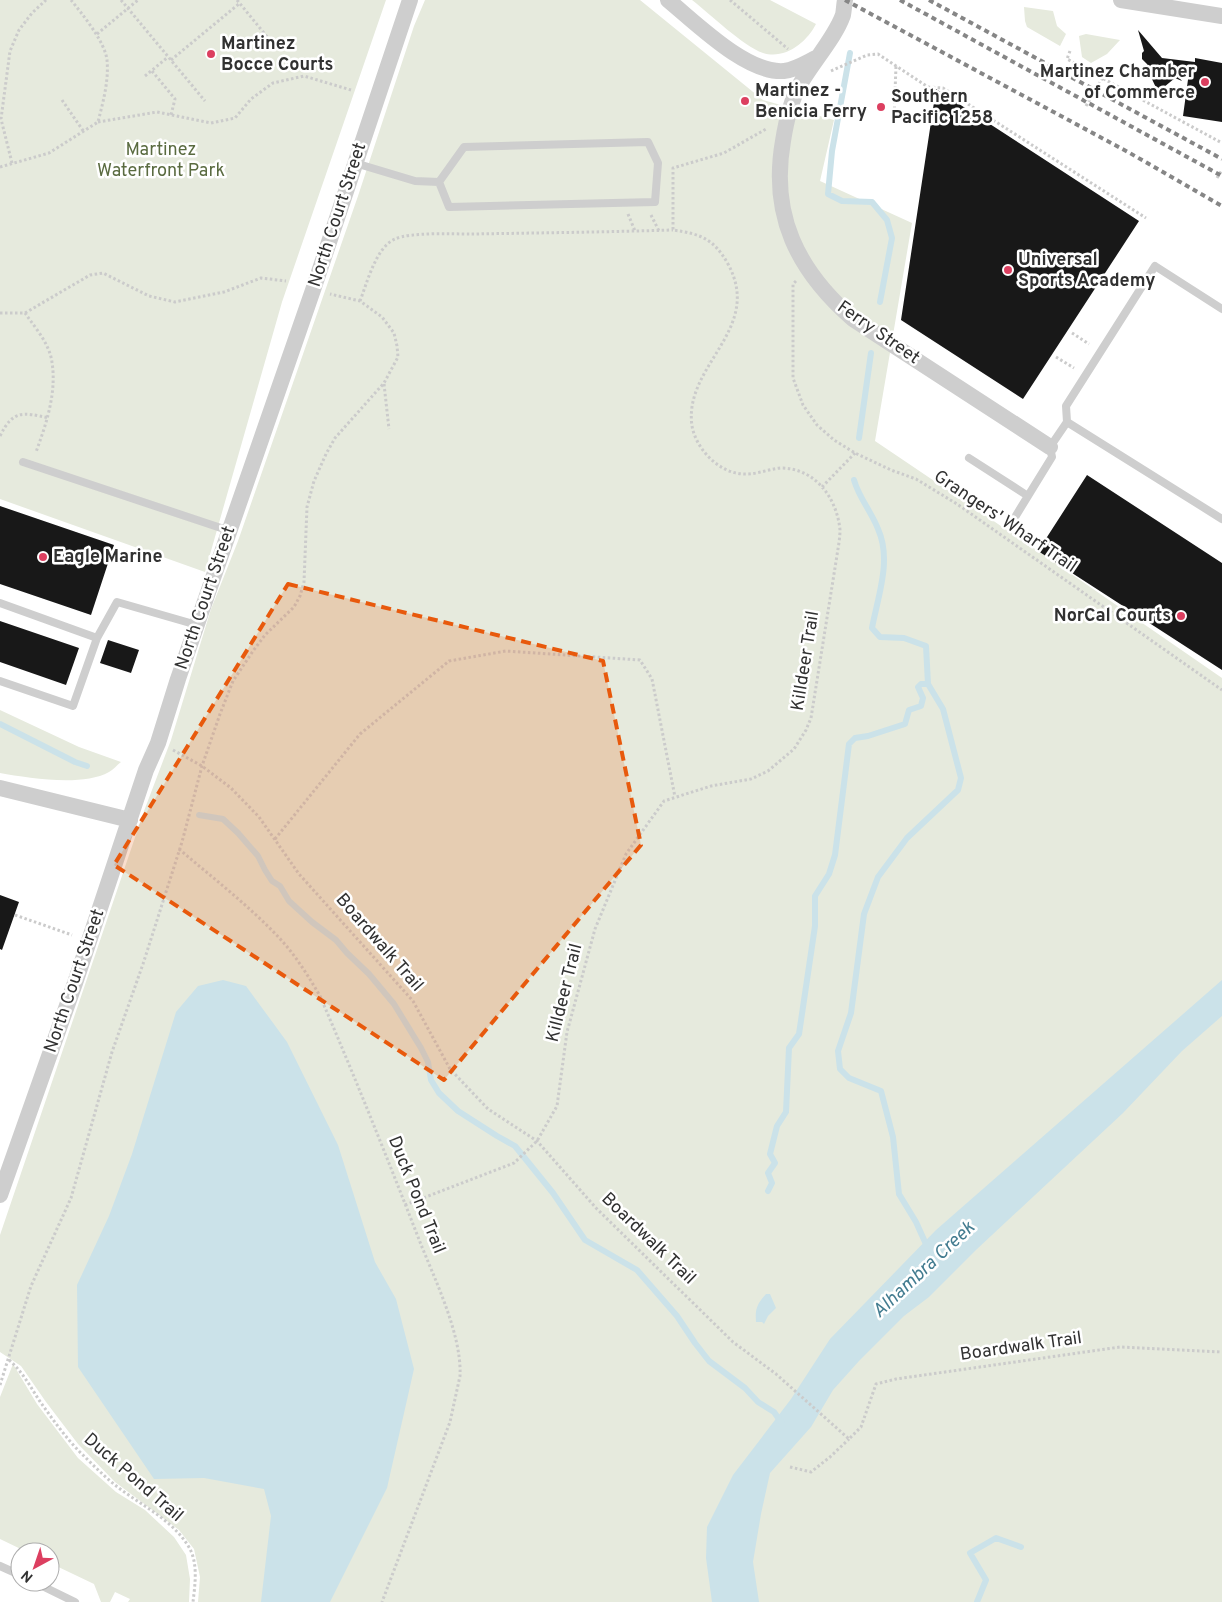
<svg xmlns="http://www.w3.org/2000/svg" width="1222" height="1602" font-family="Overpass,sans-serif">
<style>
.green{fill:#e6eadd}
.water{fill:#cbe2e9}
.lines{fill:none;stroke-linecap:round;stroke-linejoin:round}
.stream{stroke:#cbe2e9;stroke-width:6}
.building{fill:#181818}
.path{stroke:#cbcbcb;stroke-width:3;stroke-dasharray:2.5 2.5;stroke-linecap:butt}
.lane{stroke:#cecece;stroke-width:8}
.street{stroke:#cecece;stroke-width:16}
.rail{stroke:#868686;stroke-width:4;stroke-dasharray:5 4;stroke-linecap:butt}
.marked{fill:#e8590c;fill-opacity:0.2;stroke:#e8590c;stroke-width:4;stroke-dasharray:10 6;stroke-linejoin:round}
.poi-dot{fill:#dc3f60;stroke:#fff;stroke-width:2}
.labels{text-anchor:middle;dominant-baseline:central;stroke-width:5;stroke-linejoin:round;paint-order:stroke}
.poi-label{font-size:18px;font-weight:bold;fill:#313131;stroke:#fff;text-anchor:start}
.park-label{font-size:18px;fill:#5a6b40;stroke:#fff}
.street-label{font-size:18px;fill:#313131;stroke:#fff}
.water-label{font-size:19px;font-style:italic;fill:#437c90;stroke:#fff}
</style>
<rect width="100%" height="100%" fill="#fff"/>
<path class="green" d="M 0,0 L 386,0 L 282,302 L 205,572 L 0,499 Z
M 425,0 L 640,0 L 763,100 L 834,120 L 820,181 L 912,223 L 875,441 L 1038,551 L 1222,678 L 1222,1602 L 198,1602 L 200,1577 L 194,1549 L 179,1530 L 115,1482 L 78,1444 L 46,1402 L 21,1366 L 0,1352 L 0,1235 L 144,811 L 171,740 L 211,609 L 238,541 L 358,196 L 414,26 Z
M 692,0 L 770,0 L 816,24 C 807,42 785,60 763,53 C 743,46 710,14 692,0 Z
M 1024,7 L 1053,11 L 1057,26 L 1066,34 L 1060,46 L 1027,27 L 1025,21 Z
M 1086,34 L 1120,40 L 1107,54 L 1091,63 L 1082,57 L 1079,36 Z
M 0,710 L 79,747 L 121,762 C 117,765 113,770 109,772 C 82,787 29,778 0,773 Z
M 13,1364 L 37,1404 L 78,1458 L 116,1492 L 145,1510 L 174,1537 L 186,1555 L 190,1579 L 189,1602 L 128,1602 L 130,1599 L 115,1592 L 110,1602 L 101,1602 L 94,1584 L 50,1563 L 50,1552 L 27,1552 L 0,1539 L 0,1397 Z"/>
<path class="water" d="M 223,980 L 246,986 L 287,1042 L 338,1145 L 375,1262 L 396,1299 L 414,1369 L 387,1488 L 330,1602 L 261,1602 L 271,1516 L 264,1489 L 204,1478 L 154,1479 L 78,1367 L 77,1285 L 109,1216 L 132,1154 L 176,1012 L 198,986 Z
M 1222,980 L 1222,1016 L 1182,1051 L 1123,1113 L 977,1249 L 929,1297 L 904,1316 L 859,1361 L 833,1390 L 811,1427 L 770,1473 L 761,1514 L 753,1562 L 759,1602 L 712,1602 L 706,1558 L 707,1527 L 733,1475 L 791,1399 L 830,1339 L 936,1230 Z
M 766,1294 L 770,1294 L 776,1308 L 768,1316 L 764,1324 L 762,1322 L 756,1322 C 755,1309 757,1304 766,1294 Z"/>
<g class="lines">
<path class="stream" d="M 850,53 L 832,151 L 828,194 L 842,201 L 872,202 L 887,220 L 892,238 L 880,302
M 859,438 L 871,353
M 854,480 C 859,498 871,511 878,529 C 892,560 878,596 872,628 L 880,637 L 904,638 L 926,646 L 928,684 L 943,709 L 961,778 L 958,790 L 907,838 L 878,877 L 864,914 L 851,1013 L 838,1051 L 840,1069 L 849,1078 L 881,1091 L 893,1137 L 899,1194 L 916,1222 L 925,1242 L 930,1247
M 0,724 L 75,762 L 87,766
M 199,815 L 223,819 L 238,833 L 258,856 L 265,870 L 272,881 L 280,886 L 289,901 L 312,922 L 336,940 L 347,953 L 369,974 L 394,1004 L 421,1048 L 428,1062 L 431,1080 L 439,1093 L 458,1111 L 497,1136 L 515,1146 L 553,1193 L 585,1240 L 637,1270 L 677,1316 L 695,1343 L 709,1361 L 745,1388 L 758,1402 L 774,1412 L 781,1422
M 768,1191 L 772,1183 L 768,1173 L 775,1163 L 770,1154 L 777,1126 L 786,1112 L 789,1048 L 799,1034 L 815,926 L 815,896 L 829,874 L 835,855 L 849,744 L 855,738 L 868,736 L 905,724 L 909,710 L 921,706 L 923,698 L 918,687 L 921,684 L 928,684
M 977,1602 L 986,1580 L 970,1553 L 996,1538 L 1021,1547"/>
</g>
<path class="building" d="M 1138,30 L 1162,58 L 1195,62 L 1195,58 L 1222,63 L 1222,122 L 1183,116 L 1190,65 L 1178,76 L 1182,81 L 1175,78 L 1158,92 L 1151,77 L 1147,64 L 1142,59 L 1142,53 L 1144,51 Z
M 936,89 L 1139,221 L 1023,399 L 901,320 Z
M 1087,475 L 1222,563 L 1222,670 L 1038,551 Z
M 0,506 L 114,545 L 91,615 L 0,584 Z
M 0,621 L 79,648 L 66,685 L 0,662 Z
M 108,640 L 139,650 L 131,673 L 100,663 Z
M 0,895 L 19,902 L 2,950 L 0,949 Z"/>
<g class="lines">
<path class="path" d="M 121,0 L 205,101
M 237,0 L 273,44
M 730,0 L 788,49
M 97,34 L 138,0
M 1070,51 L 1067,59 L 1222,143
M 171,60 L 240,3
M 152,71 L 175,99 L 171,115
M 831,71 L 867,55 L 878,54 L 928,87 L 943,88 L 1146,218
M 145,76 L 168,57
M 62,100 L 84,132
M 1086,106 L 1103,77
M 894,119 L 896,66
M 98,122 L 157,112 L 211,123 L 235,118 L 251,99 L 273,83 L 304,76 L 351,90
M 12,163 L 1,119 L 10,51 L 19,30 L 32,13 L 46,0
M 0,167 L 49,153 L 98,122 C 103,102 109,81 107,60 C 105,42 83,15 71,0
M 1217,178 L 1222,170
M 628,214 L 635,231
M 651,215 L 659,231
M 796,281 L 793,284 L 793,378 L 803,405 L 817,425 L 834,440 L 855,453 L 891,470 L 916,479 L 957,504 L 1222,690
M 360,301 C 367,283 376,247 395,239 C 410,232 452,234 471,234 C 538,233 606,232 673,230
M 0,313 L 25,313 L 90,275 L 103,273 L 149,296 L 175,302 L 224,292 L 261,278 L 286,281
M 25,313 C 34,326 47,341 51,357 C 58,389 47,422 36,452
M 1072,333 L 1089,344
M 1056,357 L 1074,368
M 384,384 L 389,429
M 0,436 C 13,410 22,412 49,418
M 822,487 L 855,453
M 173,750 L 202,766 L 231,788 L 259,817 L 299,874 L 413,1001 L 450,1069 L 488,1109 L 537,1141 L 596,1208 L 733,1342 L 776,1374 L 849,1439 L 861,1427 L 876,1384 L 896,1379 L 1120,1347 L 1222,1352
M 275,839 L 360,734 L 449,661 L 506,651 L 640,660 L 652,679 L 675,797
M 179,849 C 214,879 252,908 283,942 C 297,958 309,977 320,996 C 355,1077 388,1160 420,1242 C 435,1280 462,1335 460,1376 L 450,1422 L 382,1602
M 15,915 L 72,935
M 405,1205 L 514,1163 L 537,1141 L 557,1106 L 567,1032 L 595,929 L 626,854 L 664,801 L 711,786 L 751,779 L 768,771 L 794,749 L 806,730 L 811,718 L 838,549 C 839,543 840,536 840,530 C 837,498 815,468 781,468 C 768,469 756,475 743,474 C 719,473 696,449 692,426 C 683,365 764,330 728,264 C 714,239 701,234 673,230 L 673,168 L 724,153 L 766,129
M 9,1360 C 23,1372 31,1388 41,1403 C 54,1421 68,1441 84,1456 C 94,1466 104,1476 115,1485 C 140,1505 174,1520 190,1549 C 198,1565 195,1585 193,1602
M 0,1385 L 31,1286 L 71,1198 L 112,1052 L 143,964 L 182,842 L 202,766 L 220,714 L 233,681 L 253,651 L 265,635 L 294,607 L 300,596 L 304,582 L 307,507 L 314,481 L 326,454 L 335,438 L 384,383 L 398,357 L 397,346 L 394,333 L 382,317 L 360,301 L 330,294
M 790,1467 L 811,1472 L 830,1457 L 849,1439"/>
<path class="lane" d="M 648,142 L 658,163 L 655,202 L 449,207 L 439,182 L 464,147 Z
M 355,163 L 415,181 L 439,182
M 1067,422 L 1222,519
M 969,458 L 1028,496
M 23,462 L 230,531
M 1012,522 L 1052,457 L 1050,447 L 1067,422 L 1066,406 L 1155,266 L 1222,309
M 0,603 L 97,638 L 117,602 L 197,625
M 0,681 L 73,706 L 97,638
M 0,1566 L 20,1575
M 34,1582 L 75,1602"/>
<path class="street" d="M 668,0 C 696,23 747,74 784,71 C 795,70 806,63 816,58
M 845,0 C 844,5 844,10 843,15 C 835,38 811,64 799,86 C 790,103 786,122 783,141 C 770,215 797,270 853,319 L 1050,447
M 1121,0 L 1222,16
M 0,788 L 130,820
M 0,1195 L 75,983 L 146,770 L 158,743 L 178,679 L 313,290 L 410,0"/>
<path class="rail" d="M 845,0 L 1128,152 L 1222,206
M 900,0 L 1222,176
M 929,0 L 1222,159"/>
</g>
<path class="marked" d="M 288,584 L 603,661 L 641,845 L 444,1080 L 114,865 Z"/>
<g class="poi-dot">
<circle cx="211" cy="54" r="5"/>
<circle cx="1205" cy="82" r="5"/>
<circle cx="745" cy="101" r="5"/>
<circle cx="881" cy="107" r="5"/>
<circle cx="1008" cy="270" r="5"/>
<circle cx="43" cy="557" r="5"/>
<circle cx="1181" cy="616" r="5"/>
</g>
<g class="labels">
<g class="poi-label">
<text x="221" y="44">Martinez<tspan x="221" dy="21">Bocce Courts</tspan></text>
<text x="1195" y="72" text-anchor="end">Martinez Chamber<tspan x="1195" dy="21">of Commerce</tspan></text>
<text x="755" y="91">Martinez -<tspan x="755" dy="21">Benicia Ferry</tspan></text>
<text x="891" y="97">Southern<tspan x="891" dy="21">Pacific 1258</tspan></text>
<text x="1018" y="260">Universal<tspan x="1018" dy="21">Sports Academy</tspan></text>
<text x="53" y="557">Eagle Marine</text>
<text x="1171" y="616" text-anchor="end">NorCal Courts</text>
</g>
<g class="park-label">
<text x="161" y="150">Martinez<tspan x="161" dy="21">Waterfront Park</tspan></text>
</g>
<g class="street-label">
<text transform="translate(338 215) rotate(-72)">North Court Street</text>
<text transform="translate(878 333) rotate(35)">Ferry Street</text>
<text transform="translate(1005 522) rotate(34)">Grangers' Wharf Trail</text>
<text transform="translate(206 598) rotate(-71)">North Court Street</text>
<text transform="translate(806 661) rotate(-81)">Killdeer Trail</text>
<text transform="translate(379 943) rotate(49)">Boardwalk Trail</text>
<text transform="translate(75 981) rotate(-71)">North Court Street</text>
<text transform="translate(565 993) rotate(-76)">Killdeer Trail</text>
<text transform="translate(416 1195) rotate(68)">Duck Pond Trail</text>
<text transform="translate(648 1239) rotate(44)">Boardwalk Trail</text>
<text transform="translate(1021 1347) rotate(-8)">Boardwalk Trail</text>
<text transform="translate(133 1478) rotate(41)">Duck Pond Trail</text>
</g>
<g class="water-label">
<text transform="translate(924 1270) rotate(-43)">Alhambra Creek</text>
</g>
</g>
<g transform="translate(35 1567) rotate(220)"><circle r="24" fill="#ffffff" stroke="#adadad"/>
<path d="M0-4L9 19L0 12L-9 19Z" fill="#dc3f60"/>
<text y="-8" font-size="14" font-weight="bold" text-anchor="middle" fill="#313131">N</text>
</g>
</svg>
